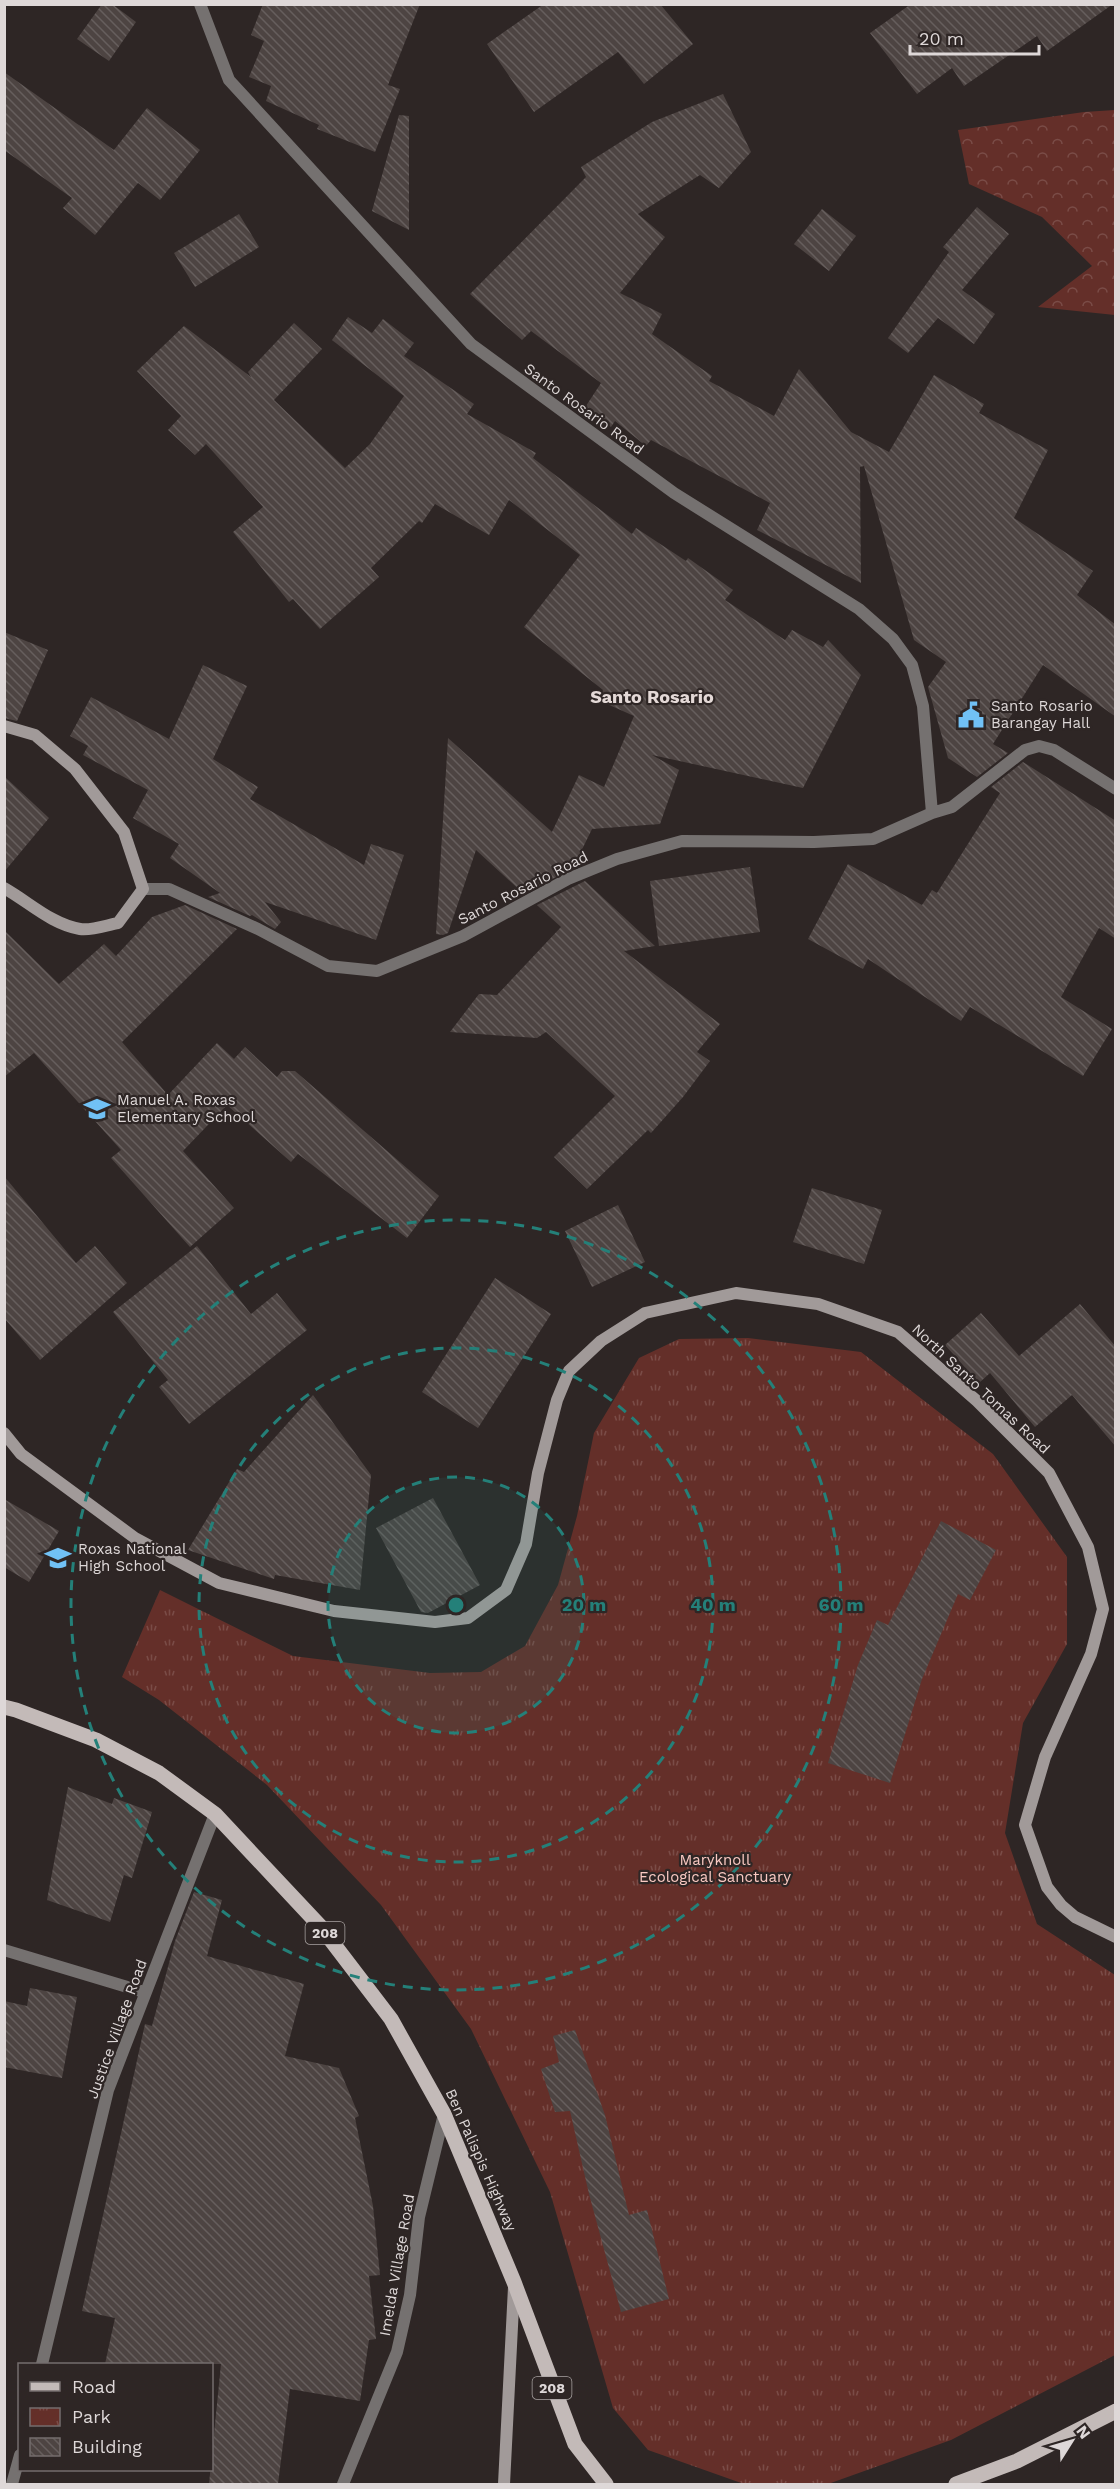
<svg xmlns="http://www.w3.org/2000/svg" width="1120" height="2489" font-family="'Work Sans',sans-serif">
<style>
.forest{fill:url(#forest-crowns)}
.park{fill:url(#park-tufts)}
.building{fill:url(#building-back-hatch)}
.lines{fill:none;stroke-linecap:round;stroke-linejoin:round}
.street{stroke:#757170;stroke-width:12}
.secondary{stroke:#a19a99;stroke-width:12}
.primary{stroke:#c3bab8;stroke-width:15}
.ring{fill:none;stroke:#248079;stroke-width:3;stroke-dasharray:10 8}
.labels{text-anchor:middle;dominant-baseline:central;stroke-width:4.5;stroke-linejoin:round;paint-order:stroke}
.shield{fill:#2e2625;stroke:#a9a3a2;stroke-width:1.5}
.shield-label{font-size:14px;font-weight:bold;fill:#ded8d8}
.street-label{font-size:15px;fill:#ded8d8;stroke:#2e2625}
.poi-label{font-size:15px;fill:#ded8d8;stroke:#2e2625;text-anchor:start}
.park-label{font-size:15px;fill:#fac9c2;stroke:#2e2625}
.quarter-label{font-size:18px;font-weight:bold;fill:#e4d9d7;stroke:#2e2625}
.centre{fill:#248079;stroke:#2e2625;stroke-width:3}
.ring-label{font-size:18px;text-anchor:middle;font-weight:bold;fill:#248079;stroke:#2e2625;stroke-width:4.5;stroke-linejoin:round;paint-order:stroke}
</style>
<defs>
<pattern id="forest-crowns" width="20" height="18" patternUnits="userSpaceOnUse" patternTransform="scale(1.5)"><rect width="20" height="18" fill="#642f29"/><path d="M2 6a3 3 0 1 1 6 0M12 15a3 3 0 1 1 6 0" fill="none" stroke="#7a4c47"/></pattern>
<pattern id="park-tufts" width="24" height="20" patternUnits="userSpaceOnUse" patternTransform="scale(1.5)"><rect width="24" height="20" fill="#642f29"/><path d="M3 7l-1-3M5 7V3M7 7l1-3M15 17l-1-3M17 17v-4M19 17l1-3" fill="none" stroke="#7a4c47"/></pattern>
<pattern id="building-back-hatch" width="6" height="6" patternUnits="userSpaceOnUse" patternTransform="scale(1.5)"><rect width="6" height="6" fill="#4d4442"/><path d="M-1 5l2 2M0 0l6 6M5-1l2 2" fill="none" stroke="#665e5d"/></pattern>
</defs>
<rect width="100%" height="100%" fill="#2e2625"/>
<path class="forest" d="M 1115,110 L 1115,315 L 1038,307 L 1092,266 L 1042,217 L 969,184 L 958,130 L 1084,112 Z"/>
<path class="park" d="M 748,1338 L 861,1352 L 993,1454 L 1067,1557 L 1067,1644 L 1023,1723 L 1005,1833 L 1037,1924 L 1115,1975 L 1115,2355 L 951,2440 L 828,2484 L 744,2484 L 648,2450 L 613,2408 L 550,2192 L 471,2029 L 381,1905 L 267,1785 L 159,1700 L 122,1677 L 160,1590 L 293,1656 L 430,1673 L 481,1672 L 525,1646 L 558,1585 L 577,1516 L 594,1433 L 639,1358 L 679,1339 Z"/>
<path class="building" d="M 102,4 L 112,4 L 136,22 L 109,61 L 77,39 Z
M 263,4 L 420,4 L 388,85 L 400,89 L 375,152 L 317,129 L 319,125 L 266,101 L 271,86 L 249,77 L 264,41 L 251,35 Z
M 544,4 L 660,4 L 693,44 L 644,84 L 618,52 L 534,112 L 487,44 Z
M 911,4 L 1113,4 L 1047,51 L 1037,36 L 964,86 L 952,68 L 917,94 L 870,33 Z
M 4,72 L 114,150 L 147,108 L 200,150 L 160,200 L 138,183 L 95,235 L 63,208 L 72,198 L 4,150 Z
M 723,94 L 751,152 L 719,188 L 700,175 L 638,214 L 665,237 L 620,293 L 662,314 L 652,334 L 712,376 L 709,381 L 774,416 L 799,369 L 851,432 L 889,452 L 934,375 L 984,404 L 979,413 L 1048,450 L 1014,518 L 1093,571 L 1077,595 L 1116,625 L 1116,717 L 1043,665 L 993,744 L 1008,753 L 977,777 L 948,758 L 928,687 L 946,662 L 914,640 L 864,466 L 860,467 L 861,583 L 757,530 L 770,503 L 651,440 L 646,446 L 615,421 L 611,427 L 584,409 L 601,383 L 531,331 L 522,340 L 470,294 L 586,177 L 581,167 L 652,122 Z
M 399,115 L 409,116 L 409,230 L 372,211 Z
M 977,207 L 1009,234 L 962,290 L 995,314 L 974,344 L 938,318 L 908,353 L 888,338 L 949,252 L 943,247 Z
M 822,209 L 856,236 L 829,271 L 794,244 Z
M 239,214 L 259,247 L 195,287 L 174,253 Z
M 348,317 L 372,333 L 383,319 L 414,343 L 404,356 L 474,404 L 467,414 L 536,453 L 533,458 L 632,534 L 636,528 L 686,561 L 688,558 L 733,590 L 725,600 L 785,640 L 792,630 L 823,647 L 828,640 L 861,675 L 803,788 L 652,755 L 679,770 L 660,824 L 592,829 L 573,868 L 524,894 L 476,850 L 448,933 L 443,935 L 436,934 L 448,738 L 552,832 L 579,775 L 604,787 L 634,716 L 598,700 L 603,690 L 524,627 L 580,555 L 509,500 L 489,535 L 435,504 L 422,523 L 419,521 L 371,568 L 379,577 L 320,629 L 293,599 L 289,602 L 233,532 L 263,507 L 206,444 L 195,455 L 168,430 L 181,416 L 137,371 L 184,326 L 251,377 L 248,372 L 294,323 L 322,349 L 274,400 L 345,468 L 370,444 L 404,396 L 332,340 Z
M 4,632 L 48,650 L 17,721 L 4,718 Z
M 203,665 L 247,686 L 213,759 L 258,787 L 250,799 L 364,865 L 371,844 L 404,855 L 376,940 L 265,902 L 281,922 L 275,929 L 252,915 L 250,916 L 208,897 L 220,893 L 170,858 L 179,844 L 133,818 L 148,790 L 83,755 L 88,746 L 70,736 L 91,697 L 169,739 Z
M 1023,762 L 1116,821 L 1116,939 L 1099,928 L 1061,997 L 1112,1029 L 1083,1076 L 970,1007 L 961,1021 L 868,959 L 863,969 L 808,939 L 848,864 L 922,905 L 932,890 L 937,893 L 1000,793 L 991,787 Z
M 4,776 L 49,818 L 4,872 Z
M 750,867 L 760,932 L 659,946 L 650,881 Z
M 585,881 L 655,946 L 624,951 L 720,1024 L 697,1052 L 710,1061 L 683,1097 L 651,1133 L 648,1130 L 587,1189 L 554,1157 L 615,1096 L 546,1032 L 537,1038 L 450,1032 L 479,994 L 497,995 L 561,927 L 537,905 Z
M 185,905 L 237,929 L 122,1042 L 168,1095 L 217,1043 L 234,1059 L 245,1047 L 277,1077 L 282,1071 L 295,1071 L 439,1196 L 407,1238 L 298,1154 L 291,1162 L 227,1105 L 183,1151 L 234,1208 L 190,1247 L 111,1158 L 121,1150 L 34,1053 L 4,1077 L 4,930 L 59,984 L 104,944 L 116,956 L 152,917 Z
M 4,1176 L 76,1263 L 95,1246 L 127,1283 L 40,1360 L 4,1318 Z
M 812,1188 L 882,1210 L 864,1264 L 793,1242 Z
M 618,1205 L 645,1262 L 592,1287 L 565,1231 Z
M 197,1246 L 251,1314 L 277,1293 L 307,1330 L 189,1424 L 159,1387 L 168,1380 L 113,1312 Z
M 495,1278 L 551,1314 L 478,1428 L 422,1392 Z
M 1080,1304 L 1116,1347 L 1116,1447 L 1072,1395 L 1035,1427 L 990,1373 L 979,1383 L 945,1345 L 981,1313 L 1019,1356 Z
M 313,1395 L 371,1475 L 360,1590 L 275,1575 L 274,1579 L 188,1550 L 237,1469 L 244,1472 Z
M 433,1498 L 480,1585 L 428,1613 L 421,1612 L 376,1528 Z
M 4,1499 L 59,1531 L 29,1582 L 4,1567 Z
M 941,1521 L 996,1550 L 970,1600 L 958,1594 L 922,1679 L 890,1783 L 828,1763 L 858,1665 L 877,1620 L 888,1625 Z
M 68,1787 L 112,1804 L 114,1798 L 152,1812 L 132,1878 L 124,1875 L 110,1922 L 47,1900 Z
M 194,1892 L 222,1900 L 207,1956 L 304,1984 L 285,2056 L 339,2068 L 359,2116 L 355,2118 L 373,2206 L 380,2275 L 369,2276 L 376,2339 L 369,2340 L 360,2401 L 290,2389 L 278,2484 L 209,2484 L 221,2364 L 105,2364 L 115,2318 L 82,2311 L 145,2024 L 152,2026 L 175,1941 Z
M 30,1988 L 77,1997 L 62,2078 L 4,2067 L 4,2001 L 27,2006 Z
M 575,2030 L 605,2115 L 629,2215 L 647,2210 L 669,2299 L 621,2312 L 589,2194 L 570,2111 L 555,2112 L 541,2069 L 559,2062 L 553,2036 Z"/>
<g class="lines">
<path class="street" d="M 200,4 L 229,80 L 471,344 L 674,493 L 859,609 L 893,639 L 912,665 L 923,706 L 932,813
M 143,889 L 169,889 L 258,929 L 328,966 L 377,971 L 463,936 L 568,879 L 617,859 L 682,841 L 814,842 L 873,839 L 932,813 L 952,807 L 1025,750 L 1039,746 L 1054,750 L 1116,789
M 4,1950 L 144,1992
M 42,2364 L 108,2090 L 215,1814
M 12,2484 L 20,2455
M 343,2484 L 397,2352 L 410,2295 L 419,2217 L 444,2114"/>
<path class="secondary" d="M 4,726 L 35,735 L 75,769 L 124,832 L 143,889 L 118,923 C 107,925 91,931 80,929 C 51,924 29,902 4,888
M 4,1433 L 21,1454 L 135,1538 L 219,1583 L 334,1611 L 435,1622 L 468,1618 L 506,1590 L 526,1544 L 538,1473 L 557,1400 L 569,1371 L 601,1341 L 645,1313 L 736,1293 L 818,1304 L 898,1332 L 977,1401 L 1049,1473 L 1088,1547 L 1103,1609 L 1091,1654 L 1045,1757 L 1025,1825 L 1047,1887 L 1061,1905 L 1075,1917 L 1116,1937
M 504,2484 L 514,2287"/>
<path class="primary" d="M 4,1707 L 16,1710 L 96,1740 L 159,1773 L 215,1814 L 320,1926 L 391,2019 L 444,2114 L 514,2282 L 575,2444 L 606,2484
M 956,2484 L 1017,2461 L 1116,2411"/>
</g>
<circle cx="456" cy="1605" r="128" fill="#248079" fill-opacity=".12"/>
<g class="ring">
<circle cx="456" cy="1605" r="128"/>
<circle cx="456" cy="1605" r="257"/>
<circle cx="456" cy="1605" r="385"/>
</g>
<defs>
<g id="civic-bare" transform="scale(2.07)"><path d="M-.6-6.5H3V-4.5H.6V-3L4-1V1h2V6H-6V1h2V-1L-.6-3ZM-1.2 2.5V6h2.4V2.5Z" fill="#71c1f5" stroke="#2e2625" stroke-width="2.5" paint-order="stroke"/></g>
<g id="school-bare" transform="scale(2.07)"><path d="M0-5L7-2L0 1L-7-2ZM-4 1L0 2.5L4 1V4Q0 6-4 4Z" fill="#71c1f5" stroke="#2e2625" stroke-width="2.5" paint-order="stroke"/></g>
</defs>
<g fill-rule="evenodd">
<use href="#civic-bare" x="971" y="715"/>
<use href="#school-bare" x="97" y="1109"/>
<use href="#school-bare" x="58" y="1558"/>
</g>
<g class="labels">
<g class="shield">
<rect x="305.5" y="1922" width="39" height="22" rx="4.5"/>
<rect x="532.5" y="2377" width="39" height="22" rx="4.5"/>
</g>
<g class="shield-label">
<text x="325" y="1933">208</text>
<text x="552" y="2388">208</text>
</g>
<g class="street-label">
<text transform="translate(584 409) rotate(36)">Santo Rosario Road</text>
<text transform="translate(523 888) rotate(-27)">Santo Rosario Road</text>
<text transform="translate(981 1389) rotate(43)">North Santo Tomas Road</text>
<text transform="translate(117 2029) rotate(-70)">Justice Village Road</text>
<text transform="translate(481 2160) rotate(66)">Ben Palispis Highway</text>
<text transform="translate(397 2265) rotate(-80)">Imelda Village Road</text>
</g>
<g class="poi-label">
<text x="991" y="706">Santo Rosario<tspan x="991" dy="17">Barangay Hall</tspan></text>
<text x="117" y="1100">Manuel A. Roxas<tspan x="117" dy="17">Elementary School</tspan></text>
<text x="78" y="1549">Roxas National<tspan x="78" dy="17">High School</tspan></text>
</g>
<g class="park-label">
<text x="715" y="1860">Maryknoll<tspan x="715" dy="17">Ecological Sanctuary</tspan></text>
</g>
<g class="quarter-label">
<text x="652" y="696">Santo Rosario</text>
</g>
</g>
<circle cx="456" cy="1605" r="9" class="centre"/>
<g class="ring-label">
<text x="584" y="1611">20 m</text>
<text x="713" y="1611">40 m</text>
<text x="841" y="1611">60 m</text>
</g>
<rect width="1120" height="2489" fill="none" stroke="#ded8d8" stroke-width="12"/>
<rect x="18" y="2363" width="195" height="108" fill="#2e2625" stroke="#746d6d" stroke-width="1.5"/>
<rect x="30" y="2382" width="30" height="9" fill="#c3bab8" stroke="#746d6d" stroke-width="1.5"/>
<text x="72" y="2393" font-size="18" fill="#ded8d8">Road</text>
<rect x="30" y="2408" width="30" height="18" fill="url(#park-tufts)" stroke="#746d6d" stroke-width="1.5"/>
<text x="72" y="2423" font-size="18" fill="#ded8d8">Park</text>
<rect x="30" y="2438" width="30" height="18" fill="url(#building-back-hatch)" stroke="#746d6d" stroke-width="1.5"/>
<text x="72" y="2453" font-size="18" fill="#ded8d8">Building</text>
<g transform="translate(1072 2441) rotate(53)" stroke="#2e2625" stroke-width="4.5" paint-order="stroke">
<path d="M0-4.5L10 22L0 15L-10 22Z" fill="#ded8d8"/>
<text y="-9" font-size="16" font-weight="bold" text-anchor="middle" fill="#ded8d8">N</text>
</g>
<path d="M910 45v9h129v-9" fill="none" stroke="#ded8d8" stroke-width="3"/>
<text x="919" y="45" font-size="18" fill="#ded8d8" stroke="#2e2625" stroke-width="4.5" paint-order="stroke">20 m</text>
</svg>
